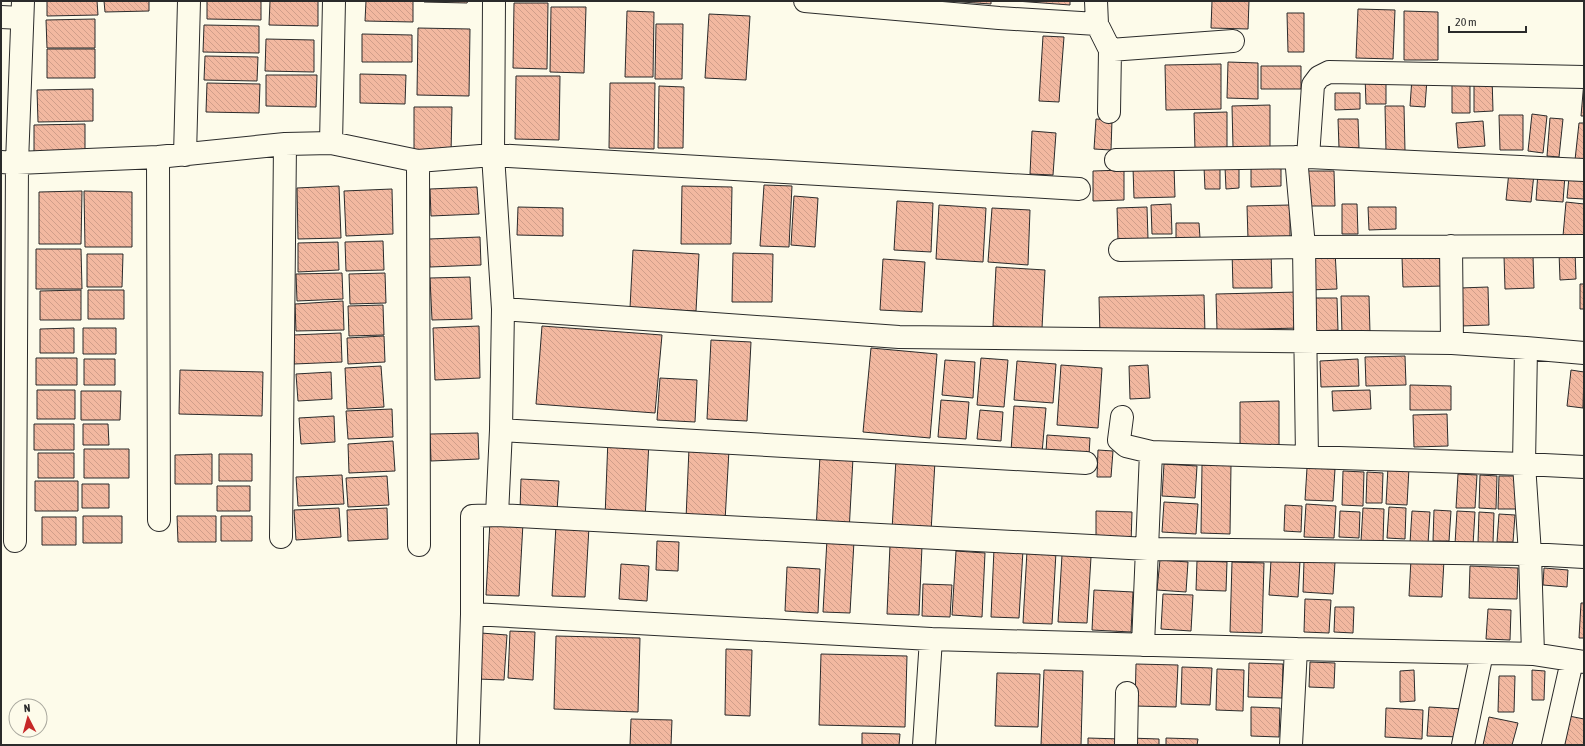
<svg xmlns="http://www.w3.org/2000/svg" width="1585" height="746" font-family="'Asap Condensed',sans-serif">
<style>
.building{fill:url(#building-back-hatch);stroke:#2b2b2b}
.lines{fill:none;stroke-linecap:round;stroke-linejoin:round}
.minor-casing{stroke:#2b2b2b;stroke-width:24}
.minor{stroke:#fdfbea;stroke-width:22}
</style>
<defs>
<pattern id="building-back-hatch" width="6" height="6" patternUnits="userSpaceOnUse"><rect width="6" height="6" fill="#f2b8a0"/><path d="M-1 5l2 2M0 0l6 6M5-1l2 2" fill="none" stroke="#d09e8a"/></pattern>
</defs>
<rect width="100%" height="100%" fill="#fdfbea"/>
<path class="building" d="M 47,1 L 97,1 L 98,15 L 47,16 Z
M 104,1 L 149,1 L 149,11 L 105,12 Z
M 207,1 L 261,1 L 261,20 L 207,19 Z
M 270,1 L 318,1 L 318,26 L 269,25 Z
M 366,1 L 413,1 L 413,22 L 365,21 Z
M 424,1 L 468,1 L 467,3 L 424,2 Z
M 947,1 L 991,1 L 991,4 Z
M 1016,1 L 1070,1 L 1070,5 Z
M 1212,1 L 1249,1 L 1248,29 L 1211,28 Z
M 514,3 L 548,3 L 547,69 L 513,68 Z
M 551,7 L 586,7 L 584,73 L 550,72 Z
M 1358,9 L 1395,10 L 1393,59 L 1356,58 Z
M 627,11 L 654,12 L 653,77 L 625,77 Z
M 1404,11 L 1438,12 L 1438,60 L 1404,60 Z
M 1287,13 L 1304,13 L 1304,52 L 1288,52 Z
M 709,14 L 750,16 L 746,80 L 705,78 Z
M 95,19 L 95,48 L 47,48 L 46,20 Z
M 656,24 L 683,24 L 682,79 L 655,79 Z
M 204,25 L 259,26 L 259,53 L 203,52 Z
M 418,28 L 470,29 L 469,96 L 417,95 Z
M 362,34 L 412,35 L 412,62 L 362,62 Z
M 1043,36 L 1064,37 L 1059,102 L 1039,101 Z
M 266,39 L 314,40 L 314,72 L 265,71 Z
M 47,49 L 95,49 L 95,78 L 47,78 Z
M 205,56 L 258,57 L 257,81 L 204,80 Z
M 1228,62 L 1258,63 L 1258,99 L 1227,98 Z
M 1221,64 L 1221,109 L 1166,110 L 1165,65 Z
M 1261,66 L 1301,66 L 1301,89 L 1261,89 Z
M 360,74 L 406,75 L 405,104 L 360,103 Z
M 266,75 L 317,75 L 316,107 L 266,106 Z
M 1386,75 L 1386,104 L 1366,104 L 1365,76 Z
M 516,76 L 560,76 L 559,140 L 515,139 Z
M 1474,76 L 1492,76 L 1493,111 L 1474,112 Z
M 1412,78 L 1427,79 L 1425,107 L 1410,106 Z
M 1452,80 L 1470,80 L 1470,113 L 1452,113 Z
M 1584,81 L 1584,116 L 1581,116 Z
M 207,83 L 260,84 L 259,113 L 206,112 Z
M 610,83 L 655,83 L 654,149 L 609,148 Z
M 659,86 L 684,87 L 683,148 L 658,148 Z
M 93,89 L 93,121 L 38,122 L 37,90 Z
M 1335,93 L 1360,93 L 1360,109 L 1335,110 Z
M 1270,105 L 1270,147 L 1233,147 L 1232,106 Z
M 1385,106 L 1404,106 L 1405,151 L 1386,151 Z
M 414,107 L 452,107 L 451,154 L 414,153 Z
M 1227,112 L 1227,149 L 1195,150 L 1194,113 Z
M 1532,114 L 1547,116 L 1543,153 L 1528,151 Z
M 1499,115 L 1523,115 L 1523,150 L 1500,150 Z
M 1550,118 L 1563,119 L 1559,157 L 1547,156 Z
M 1096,119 L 1112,120 L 1111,150 L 1094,149 Z
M 1338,119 L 1358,119 L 1359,148 L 1339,148 Z
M 1483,121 L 1485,146 L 1458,148 L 1456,123 Z
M 1579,123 L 1584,123 L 1584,161 L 1575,160 Z
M 85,124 L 85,158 L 34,158 L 34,125 Z
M 1032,131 L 1056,133 L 1053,175 L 1030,174 Z
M 1174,166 L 1175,197 L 1134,198 L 1133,168 Z
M 1204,167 L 1220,167 L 1220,189 L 1205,189 Z
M 1225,167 L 1239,167 L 1239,188 L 1226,189 Z
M 1281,167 L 1281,186 L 1251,187 L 1251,168 Z
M 1124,170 L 1124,200 L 1093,201 L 1093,171 Z
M 1303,171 L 1334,171 L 1335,206 L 1304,206 Z
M 1509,172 L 1534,174 L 1531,202 L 1506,200 Z
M 1538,172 L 1565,175 L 1563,202 L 1536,200 Z
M 1569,177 L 1584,179 L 1584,199 L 1567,198 Z
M 764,185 L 792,186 L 789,247 L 760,246 Z
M 339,186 L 341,238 L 298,239 L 297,188 Z
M 682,186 L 732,187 L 731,244 L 681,244 Z
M 477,187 L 479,214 L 431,216 L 430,189 Z
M 392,189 L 393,234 L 346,236 L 344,191 Z
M 82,191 L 81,244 L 39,244 L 39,192 Z
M 84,191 L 132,192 L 132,247 L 85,247 Z
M 794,196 L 818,198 L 815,247 L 791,245 Z
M 897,201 L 933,203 L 931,252 L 894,250 Z
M 1566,202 L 1584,204 L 1584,237 L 1563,236 Z
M 1171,204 L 1172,234 L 1152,234 L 1151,205 Z
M 1342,204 L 1357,204 L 1358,234 L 1342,234 Z
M 939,205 L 986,208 L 983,262 L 936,259 Z
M 1290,205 L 1290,238 L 1248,239 L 1247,206 Z
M 518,207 L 563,208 L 563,236 L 517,235 Z
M 1147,207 L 1148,239 L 1118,240 L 1117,208 Z
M 1368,207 L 1396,207 L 1396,229 L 1369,230 Z
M 992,208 L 1030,210 L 1028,265 L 988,262 Z
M 1176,223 L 1199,223 L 1200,238 L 1176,239 Z
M 480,237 L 481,265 L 430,267 L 429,239 Z
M 383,241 L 384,270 L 346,271 L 345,242 Z
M 338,242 L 339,270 L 298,272 L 298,243 Z
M 36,249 L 81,249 L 82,289 L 36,289 Z
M 633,250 L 699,254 L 696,311 L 630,308 Z
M 1271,250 L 1272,288 L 1233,288 L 1232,251 Z
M 1335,250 L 1337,289 L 1308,290 L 1307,251 Z
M 1575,251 L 1576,279 L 1560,280 L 1559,252 Z
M 733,253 L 773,254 L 772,302 L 732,302 Z
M 87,254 L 123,254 L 122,287 L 87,287 Z
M 1442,256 L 1443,286 L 1403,287 L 1402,257 Z
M 1504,256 L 1533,256 L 1534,288 L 1505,289 Z
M 883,259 L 925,262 L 922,312 L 880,310 Z
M 996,267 L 1045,270 L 1042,328 L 993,326 Z
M 342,273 L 343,299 L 297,301 L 296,274 Z
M 385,273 L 386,303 L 350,304 L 349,274 Z
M 470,277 L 472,319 L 432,320 L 430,278 Z
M 1580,284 L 1584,284 L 1584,309 L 1580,309 Z
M 1488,287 L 1489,325 L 1461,326 L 1460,288 Z
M 81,290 L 81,320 L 40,320 L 40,291 Z
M 88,290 L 124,290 L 124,319 L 88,319 Z
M 1299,292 L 1300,328 L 1217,330 L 1216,294 Z
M 1204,295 L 1205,334 L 1100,336 L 1099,297 Z
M 1341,296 L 1369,296 L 1370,333 L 1342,334 Z
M 1310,298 L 1337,298 L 1338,330 L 1311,331 Z
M 343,301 L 344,330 L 296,331 L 295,304 Z
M 383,305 L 384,335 L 349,336 L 348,306 Z
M 479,326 L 480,378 L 435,380 L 433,328 Z
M 542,326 L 662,335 L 655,413 L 536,404 Z
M 74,328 L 74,353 L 40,353 L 40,329 Z
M 83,328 L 116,328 L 116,354 L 83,354 Z
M 341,333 L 342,362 L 294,364 L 293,335 Z
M 384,336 L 385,362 L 348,364 L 347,338 Z
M 711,340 L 751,342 L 747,421 L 707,419 Z
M 871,348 L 937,354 L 930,438 L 863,432 Z
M 1405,356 L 1406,385 L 1366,386 L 1365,357 Z
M 36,358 L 77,358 L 77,385 L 36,385 Z
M 981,358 L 1008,360 L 1004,407 L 977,405 Z
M 84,359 L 115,359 L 115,385 L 84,385 Z
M 1358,359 L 1359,386 L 1321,387 L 1320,361 Z
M 945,360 L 975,362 L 973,398 L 942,395 Z
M 1017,361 L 1056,364 L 1053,403 L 1014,400 Z
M 1061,365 L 1102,368 L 1098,428 L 1057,425 Z
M 1148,365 L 1150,398 L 1130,399 L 1129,366 Z
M 381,366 L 384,407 L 347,409 L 345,368 Z
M 180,370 L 263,372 L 262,416 L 179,414 Z
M 1571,370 L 1584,372 L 1583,408 L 1567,406 Z
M 331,372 L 332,399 L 298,401 L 296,374 Z
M 660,378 L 697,380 L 695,422 L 657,420 Z
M 1410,385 L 1451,386 L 1451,410 L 1410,410 Z
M 37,390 L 75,390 L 75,419 L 37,419 Z
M 1370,390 L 1371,409 L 1333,411 L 1332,391 Z
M 81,391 L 121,391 L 120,420 L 81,420 Z
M 941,400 L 969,402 L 966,439 L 938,437 Z
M 1279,401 L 1279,447 L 1240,447 L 1240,402 Z
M 1014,406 L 1046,408 L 1042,453 L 1011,451 Z
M 392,409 L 393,437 L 348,439 L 346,411 Z
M 980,410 L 1003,412 L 1001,441 L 977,439 Z
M 1447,414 L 1448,446 L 1414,447 L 1413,415 Z
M 334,416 L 335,442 L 301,444 L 299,418 Z
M 34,424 L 74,424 L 74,450 L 34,450 Z
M 83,424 L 108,424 L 109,445 L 83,445 Z
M 478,433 L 479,459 L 431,461 L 430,434 Z
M 1047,435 L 1090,438 L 1089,455 L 1046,452 Z
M 608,438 L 649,441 L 645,520 L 605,518 Z
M 393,441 L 395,471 L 349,473 L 348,444 Z
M 689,448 L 729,450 L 725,521 L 686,519 Z
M 84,449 L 129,449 L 129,478 L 84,478 Z
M 1098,450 L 1113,451 L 1111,477 L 1097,477 Z
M 38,453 L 74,453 L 74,478 L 38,478 Z
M 212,454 L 212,484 L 175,484 L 175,455 Z
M 219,454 L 252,454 L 252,481 L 219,481 Z
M 820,456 L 853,458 L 849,532 L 816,530 Z
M 896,459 L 935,461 L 931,532 L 892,530 Z
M 1164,464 L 1197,466 L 1195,498 L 1162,496 Z
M 1202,465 L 1231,465 L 1230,534 L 1201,533 Z
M 1388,467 L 1409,468 L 1407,505 L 1386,504 Z
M 1307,468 L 1335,469 L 1333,501 L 1305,500 Z
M 1343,471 L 1364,472 L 1363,506 L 1342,505 Z
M 1367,472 L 1383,473 L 1382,503 L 1366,503 Z
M 1458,474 L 1477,475 L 1475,508 L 1456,508 Z
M 342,475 L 344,504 L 298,506 L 296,477 Z
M 1480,475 L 1497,476 L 1496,509 L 1479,508 Z
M 387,476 L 389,505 L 348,507 L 346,478 Z
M 1499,476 L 1517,476 L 1516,509 L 1498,509 Z
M 521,479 L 559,481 L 557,511 L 520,510 Z
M 35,481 L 78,481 L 78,511 L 35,511 Z
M 82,484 L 109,484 L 109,508 L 82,508 Z
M 217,486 L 250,486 L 250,511 L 217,511 Z
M 1164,502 L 1198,504 L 1196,534 L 1162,532 Z
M 1306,504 L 1336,506 L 1334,538 L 1304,537 Z
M 1285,505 L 1302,506 L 1301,532 L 1284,531 Z
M 1389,507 L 1406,508 L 1405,539 L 1387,538 Z
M 339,508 L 341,537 L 296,540 L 294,510 Z
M 387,508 L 388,539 L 348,541 L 347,510 Z
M 1363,508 L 1384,509 L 1383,542 L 1361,541 Z
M 1434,510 L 1451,511 L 1449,541 L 1433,541 Z
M 1096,511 L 1132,512 L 1131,544 L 1096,544 Z
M 1340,511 L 1360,512 L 1359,538 L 1339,537 Z
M 1412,511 L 1430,512 L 1428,544 L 1410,543 Z
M 1457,511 L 1475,512 L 1473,545 L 1455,544 Z
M 1479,512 L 1494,513 L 1493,543 L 1478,543 Z
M 1499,514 L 1515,515 L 1513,542 L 1497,542 Z
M 83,516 L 122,516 L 122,543 L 83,543 Z
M 177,516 L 216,516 L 216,542 L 178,542 Z
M 221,516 L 252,516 L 252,541 L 221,541 Z
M 42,517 L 76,517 L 76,545 L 42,545 Z
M 490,521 L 523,523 L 519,596 L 486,595 Z
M 556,525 L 589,527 L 585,597 L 552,596 Z
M 827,539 L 854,541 L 850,613 L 823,612 Z
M 657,541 L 679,542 L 678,571 L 656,570 Z
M 890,545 L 922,546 L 919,615 L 887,614 Z
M 994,549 L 1023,550 L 1019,618 L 991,617 Z
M 956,551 L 985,553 L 982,617 L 952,615 Z
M 1027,551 L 1056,552 L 1052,624 L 1023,623 Z
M 1062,555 L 1091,557 L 1087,623 L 1058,622 Z
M 1411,559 L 1444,560 L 1442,597 L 1409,596 Z
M 1160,560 L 1188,562 L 1186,592 L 1157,590 Z
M 1271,560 L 1300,561 L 1298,597 L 1269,595 Z
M 1197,561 L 1227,562 L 1226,591 L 1196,590 Z
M 1304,561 L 1335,562 L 1333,594 L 1303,592 Z
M 1232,562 L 1264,563 L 1262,633 L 1230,632 Z
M 621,564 L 649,566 L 647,601 L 619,599 Z
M 1470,566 L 1518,568 L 1517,599 L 1469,598 Z
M 787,567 L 820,569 L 818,613 L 785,611 Z
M 1544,568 L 1568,570 L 1567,587 L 1543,585 Z
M 923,584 L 952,585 L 950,617 L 922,616 Z
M 1094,590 L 1133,592 L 1131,632 L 1092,630 Z
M 1163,594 L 1193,595 L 1191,631 L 1161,629 Z
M 1305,599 L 1331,600 L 1329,633 L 1304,632 Z
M 1581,603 L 1584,603 L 1584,638 L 1579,638 Z
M 1335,607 L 1354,607 L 1353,633 L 1334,632 Z
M 1488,609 L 1511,610 L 1510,640 L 1486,639 Z
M 510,631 L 535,632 L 533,680 L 508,678 Z
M 481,633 L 507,635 L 504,680 L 478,679 Z
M 556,636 L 640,638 L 638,712 L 554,709 Z
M 726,649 L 752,650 L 750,716 L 725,715 Z
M 821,654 L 907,656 L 905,727 L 819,725 Z
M 1310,662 L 1335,663 L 1334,688 L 1309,687 Z
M 1249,663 L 1283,664 L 1282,698 L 1248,697 Z
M 1136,664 L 1178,665 L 1176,707 L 1135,706 Z
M 1182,667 L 1212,668 L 1210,705 L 1181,704 Z
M 1217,669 L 1244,670 L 1243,711 L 1216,710 Z
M 1044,670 L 1083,671 L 1081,745 L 1041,745 Z
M 1414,670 L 1415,701 L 1400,702 L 1400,671 Z
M 1532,670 L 1545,671 L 1544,700 L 1532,700 Z
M 997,673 L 1040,674 L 1038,727 L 995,726 Z
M 1499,676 L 1515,676 L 1514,712 L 1498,712 Z
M 1251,707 L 1280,708 L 1279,737 L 1251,736 Z
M 1429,707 L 1463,709 L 1462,737 L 1427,736 Z
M 1386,708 L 1423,710 L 1422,739 L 1385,737 Z
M 1569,716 L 1584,719 L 1584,745 L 1563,745 Z
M 1489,717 L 1518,723 L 1512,745 L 1483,745 Z
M 631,719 L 672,720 L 671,745 L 630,745 Z
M 862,733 L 900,734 L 899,745 L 862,745 Z
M 1088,738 L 1121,739 L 1121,745 L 1088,745 Z
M 1129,738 L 1159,739 L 1159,745 L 1129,745 Z
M 1166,738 L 1198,739 L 1197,745 L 1166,745 Z"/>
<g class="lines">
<g class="minor-casing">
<path id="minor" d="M 494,1 L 493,155 L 503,309 L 501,430 L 497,515
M 805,1 L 999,18 L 1097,24 L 1110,50 L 1233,41
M 1096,1 L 1097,24
M 1,17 L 22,18
M 1109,112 L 1110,50
M 331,143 L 334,1
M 185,155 L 189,1
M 158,157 L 159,520
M 1296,157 L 1304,247 L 1307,457
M 1308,157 L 1313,85 L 1319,77 L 1329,72 L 1584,77
M 1116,160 L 1308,157 L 1584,170
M 418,161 L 419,545
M 1,162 L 17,163 L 158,157 L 285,144 L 331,143 L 418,161 L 493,155 L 1079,189
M 1451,246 L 1452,343
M 1120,250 L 1304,247 L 1584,246
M 503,309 L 899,337 L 1452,343 L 1526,348 L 1584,353
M 1526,348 L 1524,464 L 1530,554 L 1533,654
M 1122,417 L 1119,440 L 1126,446 L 1151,452
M 501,430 L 1086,463
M 281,537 L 285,144
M 15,541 L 17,163 L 23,1
M 472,614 L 931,639 L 1296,649 L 1533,654 L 1584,662
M 1143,645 L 1151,452 L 1524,464 L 1584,467
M 468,745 L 472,614 L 472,516 L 497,515 L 1148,549 L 1530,554 L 1584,557
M 924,745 L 931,639
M 1126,745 L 1127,693
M 1291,745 L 1296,649
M 1463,745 L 1482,653
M 1553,745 L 1572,661"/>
</g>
<use href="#minor" class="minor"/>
</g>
<rect width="1585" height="746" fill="none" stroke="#2b2b2b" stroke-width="4"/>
<g transform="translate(28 718) rotate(354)"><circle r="19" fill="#fdfbea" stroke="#a9a89e"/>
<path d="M0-3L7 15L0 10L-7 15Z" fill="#c62828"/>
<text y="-6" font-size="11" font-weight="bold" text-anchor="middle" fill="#2b2b2b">N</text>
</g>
<path d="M1449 26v6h77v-6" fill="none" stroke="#2b2b2b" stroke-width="2"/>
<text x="1455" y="26" font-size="12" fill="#2b2b2b" stroke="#fdfbea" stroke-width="3" paint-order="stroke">20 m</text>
</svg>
